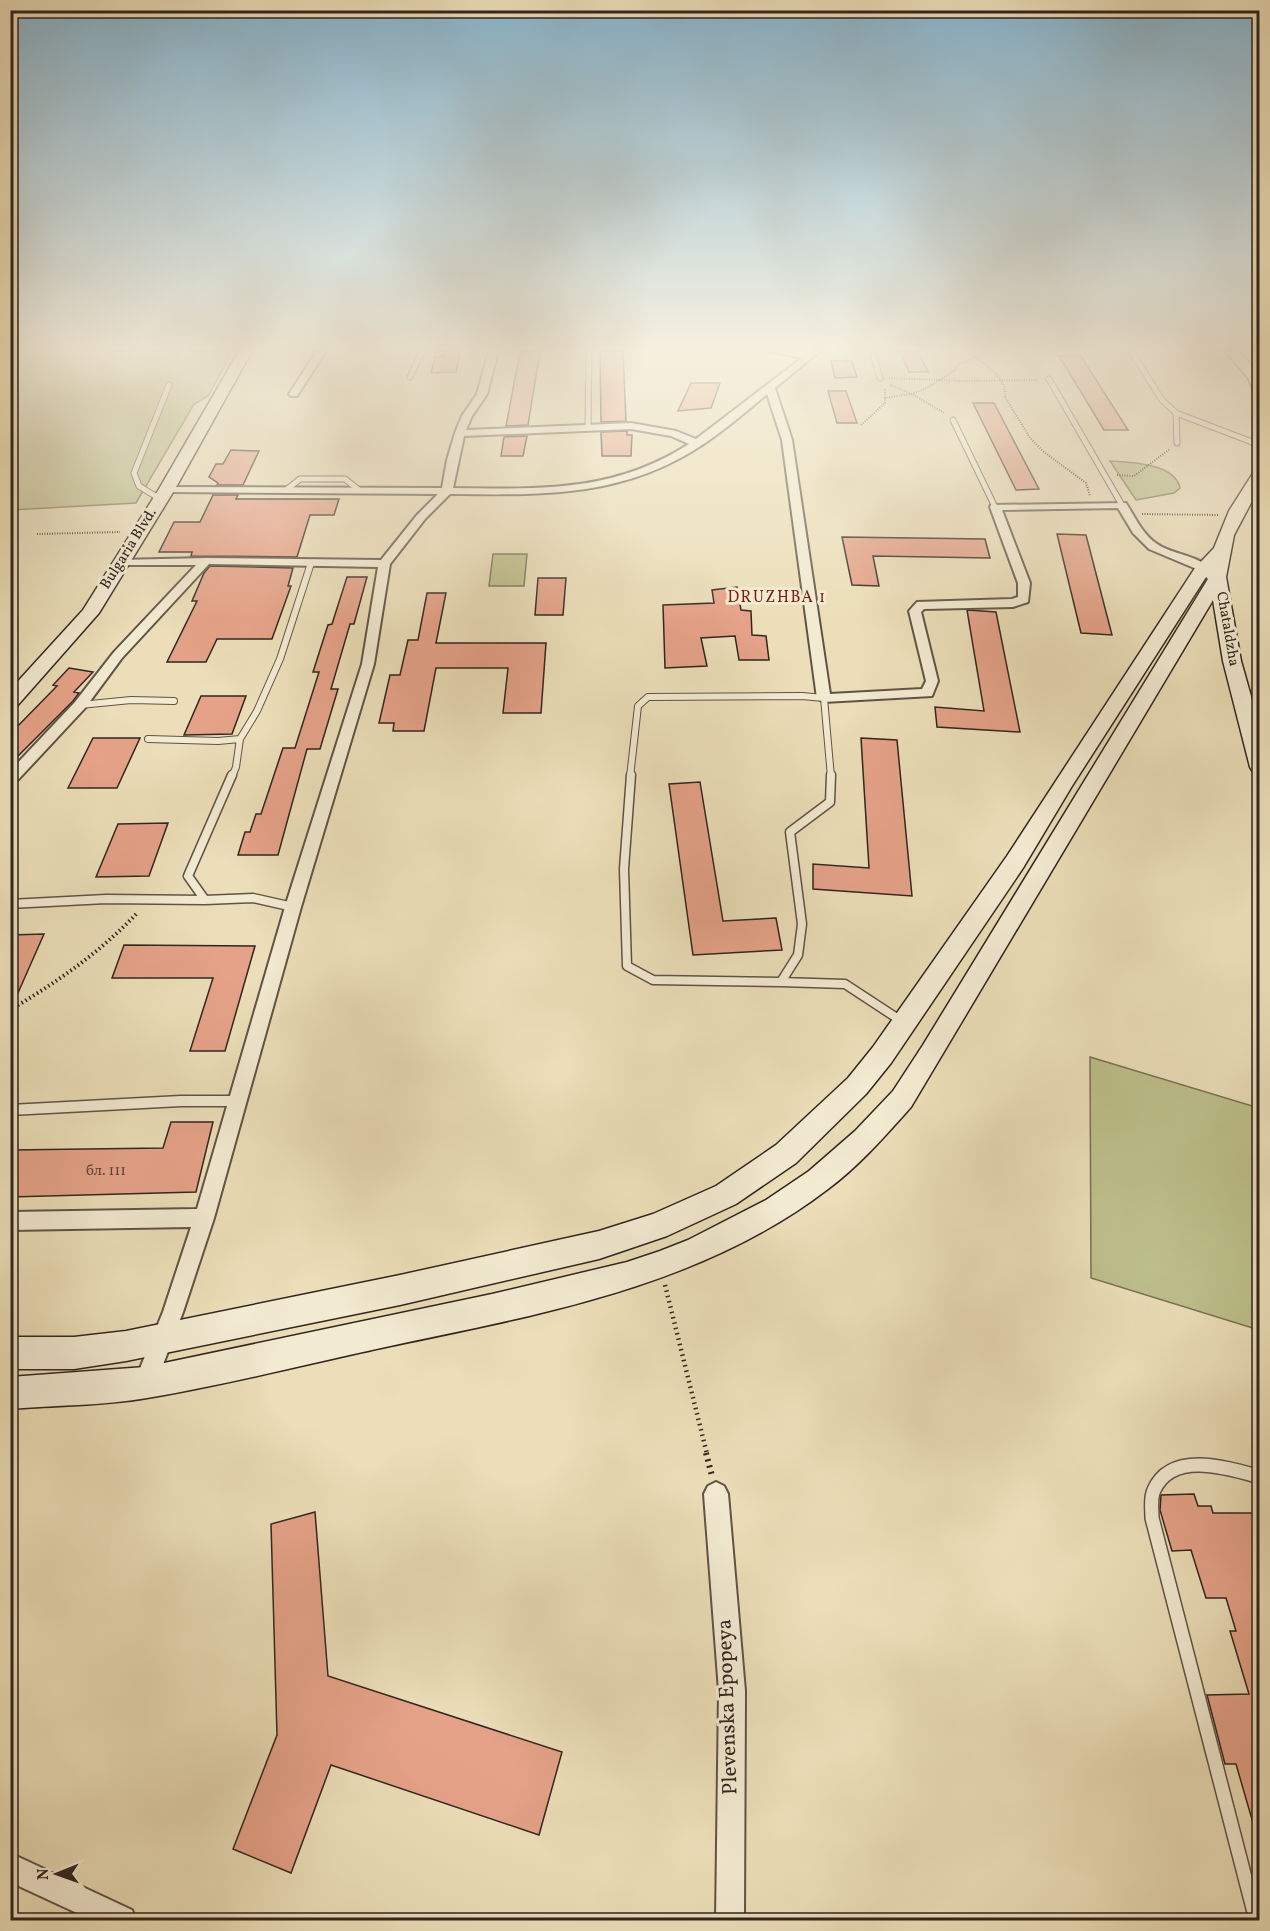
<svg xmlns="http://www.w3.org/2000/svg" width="1270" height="1931" font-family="Vollkorn,serif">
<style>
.green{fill:#bdc08b;stroke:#777256;stroke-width:1.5}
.building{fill:#e5a288;stroke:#312520;stroke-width:1.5}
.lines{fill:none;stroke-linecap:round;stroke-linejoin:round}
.lane-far4-casing{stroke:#605346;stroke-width:7}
.lane-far3-casing{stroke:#605346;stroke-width:8}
.lane-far2-casing{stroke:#605346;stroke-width:11}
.lane-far1-casing{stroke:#605346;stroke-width:13}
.lane-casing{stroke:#605346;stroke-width:16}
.street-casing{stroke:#605346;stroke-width:4}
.secondary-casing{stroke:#312520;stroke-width:3}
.path-far3{stroke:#312520;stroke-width:2;stroke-dasharray:1 1.5;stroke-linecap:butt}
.path-far2{stroke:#312520;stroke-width:4;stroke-dasharray:1.5 3;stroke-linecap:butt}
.path-far1{stroke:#312520;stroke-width:4.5;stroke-dasharray:1.5 4;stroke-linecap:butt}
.path{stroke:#312520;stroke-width:6;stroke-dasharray:2 4.5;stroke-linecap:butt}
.lane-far4{stroke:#f2ead1;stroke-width:5}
.lane-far3{stroke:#f2ead1;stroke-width:6}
.lane-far2{stroke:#f2ead1;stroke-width:8}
.lane-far1{stroke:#f2ead1;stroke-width:10}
.lane{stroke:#f2ead1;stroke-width:13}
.street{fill:#f2ead1;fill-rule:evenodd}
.secondary{fill:#f2ead1;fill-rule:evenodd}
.labels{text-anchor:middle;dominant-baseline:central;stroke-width:6;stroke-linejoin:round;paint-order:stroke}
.far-street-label{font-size:15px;fill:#312520;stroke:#f2ead1}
.number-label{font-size:15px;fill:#5e443a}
.far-neighbourhood-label{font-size:16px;letter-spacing:1.5px;fill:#7a1f14;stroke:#f2ead1}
.near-street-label{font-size:21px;fill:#312520;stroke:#f2ead1}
</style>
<rect width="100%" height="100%" fill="#ebdeb8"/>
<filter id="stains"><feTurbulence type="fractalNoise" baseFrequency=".00333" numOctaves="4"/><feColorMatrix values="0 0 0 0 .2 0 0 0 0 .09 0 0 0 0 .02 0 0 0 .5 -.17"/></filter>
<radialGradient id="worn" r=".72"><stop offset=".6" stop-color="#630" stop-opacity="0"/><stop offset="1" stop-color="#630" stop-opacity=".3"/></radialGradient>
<path class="green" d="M 11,351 L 233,351 L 208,396 L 194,404 L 136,503 L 11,510 Z
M 1110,461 C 1130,462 1175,463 1180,488 L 1174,493 L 1136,500 Z
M 493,554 L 527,554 L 524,586 L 489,586 Z
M 1090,1057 L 1259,1108 L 1259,1330 L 1091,1278 Z"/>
<path class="building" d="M 444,351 L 460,351 L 456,372 L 431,373 L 435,357 L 443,357 Z
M 520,351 L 540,351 L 528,425 L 506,426 Z
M 600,351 L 623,351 L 626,421 L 601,422 Z
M 900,351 L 918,351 L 928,372 L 909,372 Z
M 1059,356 L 1081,356 L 1128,430 L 1104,430 Z
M 831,361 L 852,361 L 857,377 L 835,378 Z
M 691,383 L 720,383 L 711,408 L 678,411 Z
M 828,391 L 846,391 L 857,423 L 837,423 Z
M 973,403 L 994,403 L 1039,489 L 1016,490 Z
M 627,431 L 627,435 L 632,435 L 631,456 L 602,456 L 601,432 Z
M 527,436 L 523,456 L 501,456 L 504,437 Z
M 231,450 L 259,451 L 243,485 L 217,485 L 218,483 L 209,477 L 216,464 L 223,464 Z
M 213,495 L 238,495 L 236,499 L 339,499 L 334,515 L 310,515 L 297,557 L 191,556 L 192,552 L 159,552 L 174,522 L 200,522 Z
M 1057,534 L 1086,535 L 1112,635 L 1081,633 Z
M 842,537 L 985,539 L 990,558 L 873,556 L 879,586 L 852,585 Z
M 210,566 L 293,568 L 288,586 L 291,586 L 272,639 L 217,639 L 206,662 L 167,662 L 197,601 L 192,601 L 204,573 Z
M 347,577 L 367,577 L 354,624 L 350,624 L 331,689 L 338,689 L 320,749 L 307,749 L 278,855 L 238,855 L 245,832 L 250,832 L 256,814 L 261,814 L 283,748 L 295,748 L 319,672 L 313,672 L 328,625 L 332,624 Z
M 538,578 L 566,578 L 563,615 L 535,615 Z
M 737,587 L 741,610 L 751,611 L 752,635 L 766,636 L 769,660 L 739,660 L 735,636 L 701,638 L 707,666 L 665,668 L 663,605 L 714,603 L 712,590 Z
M 427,593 L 446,593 L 436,643 L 546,643 L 541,713 L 503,713 L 508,668 L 436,668 L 424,731 L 393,731 L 394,723 L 379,723 L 390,675 L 400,675 L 408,640 L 418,640 Z
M 967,610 L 996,612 L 1020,732 L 937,727 L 935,707 L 984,711 Z
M 69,668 L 93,672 L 74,692 L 79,693 L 73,701 L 10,764 L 10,734 L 57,686 L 53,685 Z
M 201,696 L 246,696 L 232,734 L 184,735 Z
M 93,738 L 140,738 L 117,788 L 68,788 Z
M 861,738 L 897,740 L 912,896 L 813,889 L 813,864 L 869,868 Z
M 700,782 L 723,921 L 776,918 L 782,950 L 693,955 L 669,784 Z
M 168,823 L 149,876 L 96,877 L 118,824 Z
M 44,934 L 10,1011 L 10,935 Z
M 124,945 L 255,946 L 225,1051 L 190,1051 L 213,978 L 112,978 Z
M 171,1122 L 213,1122 L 196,1192 L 10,1197 L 10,1150 L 163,1148 Z
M 1194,1494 L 1198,1506 L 1211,1506 L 1213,1513 L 1254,1513 L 1260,1530 L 1260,1829 L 1255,1830 L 1236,1764 L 1225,1764 L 1207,1695 L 1249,1694 L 1230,1631 L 1236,1631 L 1226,1598 L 1206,1598 L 1191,1550 L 1172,1551 L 1160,1510 L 1161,1495 Z
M 315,1512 L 328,1676 L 562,1752 L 539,1835 L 331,1765 L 291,1873 L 233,1849 L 277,1735 L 271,1524 Z"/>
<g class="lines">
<g class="lane-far4-casing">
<path id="lane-far4" d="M 872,351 L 880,378
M 1131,351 L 1162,400 L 1176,413 L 1260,445
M 410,377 L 422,351
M 1049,379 L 1122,505
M 1176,413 L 1177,443
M 953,420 L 995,507
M 588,427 L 589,351
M 286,490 L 300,479 L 345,479 L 359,490
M 160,499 L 139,486 L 134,473 L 169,385"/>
</g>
<g class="lane-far3-casing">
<path id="lane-far3" d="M 80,705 L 131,700 L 174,701
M 148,739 L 218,741 L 240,739
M 232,777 L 236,767 L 240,739 L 257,711 L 280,659 L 311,563
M 630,777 L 638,706 L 648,697 L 802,696 L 824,698 L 831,777"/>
</g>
<g class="lane-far2-casing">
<path id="lane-far2" d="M 232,775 L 188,876 L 205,900 L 253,898 L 293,907
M 631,775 L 624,869 L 627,966 L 653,980 L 781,982 L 798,955 L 802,924 L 790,832 L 830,802 L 831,775
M 10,904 L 106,899 L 205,900
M 781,982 L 845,984 L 903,1022"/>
</g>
<g class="lane-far1-casing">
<path id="lane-far1" d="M 10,1110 L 181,1101 L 236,1101"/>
</g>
<g class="lane-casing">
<path id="lane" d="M 1256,1920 L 1152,1518 C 1152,1509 1150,1498 1154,1490 C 1172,1450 1228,1468 1260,1477"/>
</g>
<g class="street-casing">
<path id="street" d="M 317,351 L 326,351 L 297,396 L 291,396 L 289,394 Z
M 489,351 L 498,351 L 487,394 L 472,416 L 466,430 L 631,423 L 676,431 L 696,439 L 802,358 L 770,351 L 820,351 L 775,388 L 792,440 L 830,694 L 922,689 L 926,681 L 909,611 L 917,602 L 1012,599 L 1018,597 L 1018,583 L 990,507 L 991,505 L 1126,503 C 1135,517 1142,534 1157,544 C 1173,555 1195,554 1209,568 L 1207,570 L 1199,570 L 1149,549 L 1133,533 L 1118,508 L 1002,510 L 1030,583 L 1028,602 L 1013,607 L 924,609 L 921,612 L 938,681 L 932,696 L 824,702 L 817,698 L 782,440 L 767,394 C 746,412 725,430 702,445 C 622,498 542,495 450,494 L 425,519 L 390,564 L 374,664 L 301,907 L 214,1218 L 183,1312 L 156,1383 L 153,1391 L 145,1394 L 137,1391 L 134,1383 L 163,1312 L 191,1227 L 10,1230 L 10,1212 L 197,1209 L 285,907 L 362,664 L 378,567 L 209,564 L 122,658 L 85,708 L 15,783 L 10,785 L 10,771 L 75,702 L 114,652 L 196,565 L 121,565 L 115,562 L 117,560 L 206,558 L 381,560 L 417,515 L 438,494 L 167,492 L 163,491 L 163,487 L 442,488 L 447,460 L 455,433 L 462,416 L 477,394 ZM 631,429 L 671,436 L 689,444 C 613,493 539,489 453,488 L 464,436 Z
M 716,1482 L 724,1486 L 728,1494 L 745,1691 L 744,1920 L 716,1920 L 719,1691 L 704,1494 L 708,1486 Z
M 10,1853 L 132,1910 L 136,1920 L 92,1920 L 10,1882 Z"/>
</g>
<g class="secondary-casing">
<path id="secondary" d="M 239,351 L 252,351 L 175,489 L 99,613 L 17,706 L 10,708 L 10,690 L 83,610 L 159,489 Z
M 1225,351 L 1238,351 L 1260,375 L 1260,395 L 1255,394 L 1248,378 Z
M 1260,469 L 1260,486 L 1234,535 L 1226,577 L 1241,661 L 1260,728 L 1260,774 L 1253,772 L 1250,767 L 1223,661 L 1213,600 L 911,1107 C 885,1136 859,1166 828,1189 C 699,1288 535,1315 381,1348 C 303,1365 225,1385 147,1398 C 103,1406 55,1405 10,1409 L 10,1377 L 145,1367 L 492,1294 L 627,1262 L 660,1251 L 688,1240 L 766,1200 L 809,1171 L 855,1131 L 893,1091 L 923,1045 L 1208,579 L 1206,577 L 1072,786 L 1023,868 L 891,1063 L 866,1094 L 796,1163 L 736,1204 L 667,1236 L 599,1259 L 400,1305 L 126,1361 L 74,1369 L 10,1369 L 10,1337 L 74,1337 L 126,1331 L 400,1275 L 599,1231 L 653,1214 L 716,1186 L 776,1145 L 848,1078 L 873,1047 L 1007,856 L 1195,568 L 1214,548 L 1229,511 L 1255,470 Z"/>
</g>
<path class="path-far3" d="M 966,351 C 980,362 1008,376 1005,397 L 1030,438 L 1044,452 L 1086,483 L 1090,496
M 889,378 L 960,381 L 1038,380
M 890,385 L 912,394 L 944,413
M 884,398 L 912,394 L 925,389 L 954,371 L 959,364 L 994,351
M 861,425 L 885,403 L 885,388
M 1117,475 L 1134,476 L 1170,449
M 1142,514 L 1218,515
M 37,534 L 120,532"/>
<path class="path-far2" d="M 10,1010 C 57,982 101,952 138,912"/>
<path class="path-far1" d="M 665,1285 L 707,1454"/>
<path class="path" d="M 706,1453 L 712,1476"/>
<use href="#lane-far4" class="lane-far4"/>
<use href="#lane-far3" class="lane-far3"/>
<use href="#lane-far2" class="lane-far2"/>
<use href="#lane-far1" class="lane-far1"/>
<use href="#lane" class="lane"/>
<use href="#street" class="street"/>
<use href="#secondary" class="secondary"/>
</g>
<linearGradient id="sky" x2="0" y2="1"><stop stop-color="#88b7d1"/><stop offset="0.56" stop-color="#f6f0df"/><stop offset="1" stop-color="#f6f0df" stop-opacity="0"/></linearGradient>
<rect width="1270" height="622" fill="url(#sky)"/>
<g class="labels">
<g class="far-street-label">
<text transform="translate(129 549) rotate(-58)">Bulgaria Blvd.</text>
<text transform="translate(1227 629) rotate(80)">Chataldzha</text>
</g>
<g class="number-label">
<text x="106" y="1171">бл. 111</text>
</g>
<g class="far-neighbourhood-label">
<text x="777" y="598">DRUZHBA 1</text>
</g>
<g class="near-street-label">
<text transform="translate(728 1707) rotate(-92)">Plevenska Epopeya</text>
</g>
</g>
<rect width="1270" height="1931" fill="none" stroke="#ebdeb8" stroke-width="36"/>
<rect x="12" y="12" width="1246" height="1907" fill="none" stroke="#312520" stroke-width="3"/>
<rect x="18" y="18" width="1234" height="1895" fill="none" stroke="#312520" stroke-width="1.5"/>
<g transform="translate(57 1874) rotate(269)" stroke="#f2ead1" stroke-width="4.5" paint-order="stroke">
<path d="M0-4.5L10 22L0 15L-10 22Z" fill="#312520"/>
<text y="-9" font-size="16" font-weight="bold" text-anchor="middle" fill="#312520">N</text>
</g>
<rect width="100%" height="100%" filter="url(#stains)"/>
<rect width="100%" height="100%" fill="url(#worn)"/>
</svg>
